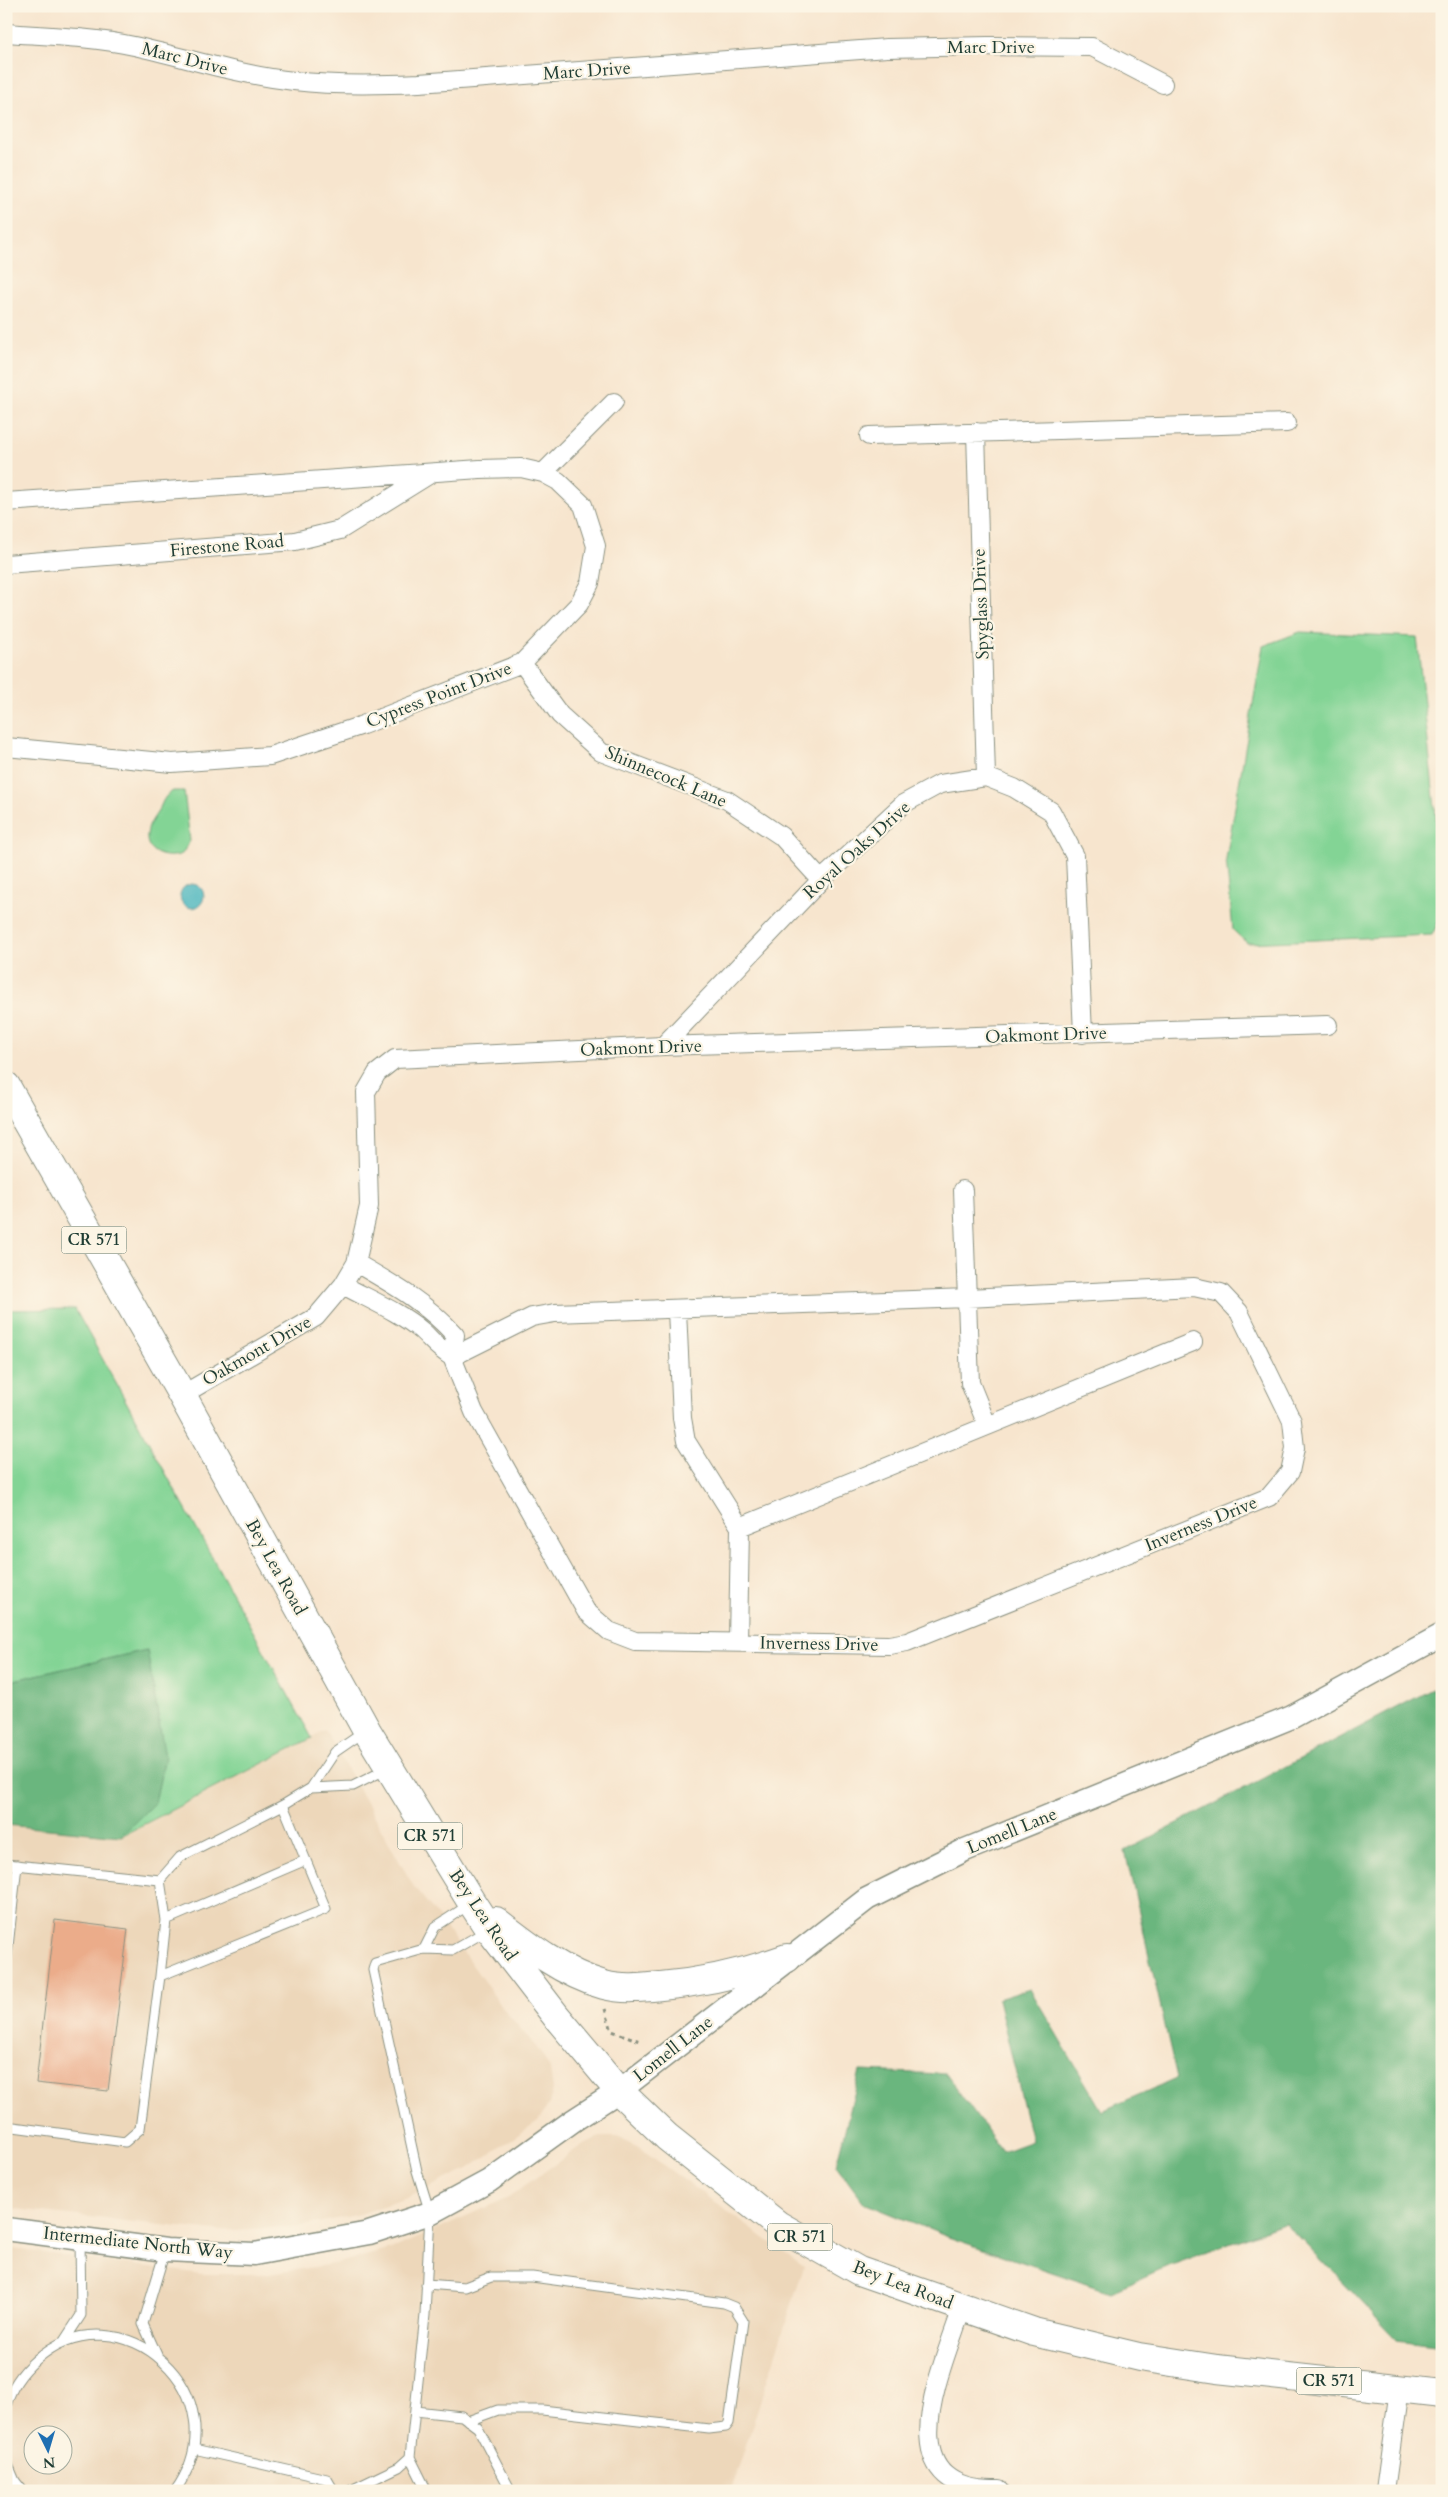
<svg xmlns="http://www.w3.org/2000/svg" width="1448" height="2497" font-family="Cardo,serif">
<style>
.built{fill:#edd7ba;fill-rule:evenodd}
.green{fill:#83d495;stroke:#518864}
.forest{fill:#6ab67e;stroke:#447a59}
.water{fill:#45b4bd;stroke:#327878}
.building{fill:#ebac8a}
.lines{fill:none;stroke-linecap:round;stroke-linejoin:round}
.service-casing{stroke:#8b9181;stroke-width:11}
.minor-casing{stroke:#8b9181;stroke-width:20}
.tertiary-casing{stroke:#8b9181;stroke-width:25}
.primary-casing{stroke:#8b9181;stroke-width:30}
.path{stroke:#8b9181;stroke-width:3;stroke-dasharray:4 4;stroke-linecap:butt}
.service{stroke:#fff;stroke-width:9}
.minor{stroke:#fff;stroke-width:18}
.tertiary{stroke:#fff;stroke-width:22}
.primary{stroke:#fff;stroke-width:28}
.labels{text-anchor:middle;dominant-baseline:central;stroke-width:4.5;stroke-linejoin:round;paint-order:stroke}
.shield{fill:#fcf5e5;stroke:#617469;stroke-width:1}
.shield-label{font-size:16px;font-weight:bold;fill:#1f3d34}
.street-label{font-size:18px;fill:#1f3d34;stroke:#fcf5e5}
</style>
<rect width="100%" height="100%" fill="#fcf5e5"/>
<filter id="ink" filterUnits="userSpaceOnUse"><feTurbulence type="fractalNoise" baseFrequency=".02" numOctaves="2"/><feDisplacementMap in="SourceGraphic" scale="10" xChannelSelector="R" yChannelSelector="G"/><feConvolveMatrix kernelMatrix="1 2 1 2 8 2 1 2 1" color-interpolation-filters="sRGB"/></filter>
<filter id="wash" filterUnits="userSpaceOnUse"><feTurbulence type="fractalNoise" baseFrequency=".0096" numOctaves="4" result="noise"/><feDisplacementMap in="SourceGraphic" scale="20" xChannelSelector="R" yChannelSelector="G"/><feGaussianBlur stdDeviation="1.12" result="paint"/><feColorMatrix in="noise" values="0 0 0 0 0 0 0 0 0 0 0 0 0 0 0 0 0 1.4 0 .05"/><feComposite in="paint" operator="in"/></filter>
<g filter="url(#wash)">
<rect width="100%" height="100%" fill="#f7e5ce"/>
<path class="built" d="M 325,1730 L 414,1887 L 434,1911 L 502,2007 L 542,2054 L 550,2069 L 553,2089 L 549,2104 L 538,2121 L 468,2169 L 407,2198 L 360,2214 L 303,2226 L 217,2231 L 6,2208 L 6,1825 L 121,1836 Z
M 600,2137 L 617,2137 L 637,2146 L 804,2267 L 731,2491 L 6,2491 L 6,2248 L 202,2274 L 269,2274 L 334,2264 L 392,2249 L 507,2198 L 585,2143 ZM 32,2434 L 62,2434 L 62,2464 L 32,2464 Z"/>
<path class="green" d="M 1300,632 L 1417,637 L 1442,875 L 1442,914 L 1432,935 L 1247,943 L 1233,930 L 1226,859 L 1263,646 Z
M 173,791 L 184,791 L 190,841 L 182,854 C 167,860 145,854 147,835 C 148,826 152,820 157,813 C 163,804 162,797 173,791 Z
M 75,1309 L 312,1738 L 121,1836 L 155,1802 L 147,1650 L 6,1682 L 6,1310 Z"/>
<path class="forest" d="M 147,1650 L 165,1757 L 155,1802 L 121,1836 L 6,1825 L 6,1682 Z
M 1442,1684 L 1442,2346 L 1398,2340 L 1286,2223 L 1169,2266 L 1111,2292 L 948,2237 L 864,2203 L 836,2165 L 860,2071 L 946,2074 L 1002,2152 L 1032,2141 L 998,1999 L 1030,1989 L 1102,2111 L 1177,2078 L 1125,1851 Z"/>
<path class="water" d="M180 896a12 12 0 1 1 24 0a12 12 0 1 1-24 0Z"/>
<g id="blocks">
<path class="building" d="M 55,1920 L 128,1929 L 108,2091 L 36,2083 Z"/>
</g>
</g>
<g filter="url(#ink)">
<use href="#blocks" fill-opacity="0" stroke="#8b9181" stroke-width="1"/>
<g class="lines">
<g class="service-casing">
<path id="service" d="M 311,1788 L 353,1786 L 387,1769
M 6,1864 L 160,1880 L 180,1857 L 283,1805 L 311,1788 L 335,1752 L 364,1732
M 160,1880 L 166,1920 L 160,1976
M 166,1920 L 306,1860
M 424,1949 L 435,1927 L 470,1904
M 6,1965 L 17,1865
M 6,2126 L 125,2142 L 140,2129 L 160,1976 L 326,1909 L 283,1805
M 426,2284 L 465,2287 L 491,2277 L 532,2277 L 724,2303 L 734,2307 L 743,2321 L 729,2423 L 726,2427 L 709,2429 L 542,2410 L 498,2410 L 468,2421
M 64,2341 L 81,2315 L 80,2239
M 157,2355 L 143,2324 L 165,2251
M 6,2406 C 11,2387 22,2372 37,2359 C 120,2286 244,2395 175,2491
M 415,2411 L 462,2416 L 478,2428 L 511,2491
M 194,2449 L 327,2479 L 334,2491
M 6,2460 L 15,2481 L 23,2491
M 349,2491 L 399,2467 L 410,2457
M 427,2491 L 410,2457 L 425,2315 L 430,2213 L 417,2171 L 373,1970 L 375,1963 L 424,1949 L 453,1950 L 488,1930"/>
</g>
<g class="minor-casing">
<path id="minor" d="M 6,33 C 49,36 92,37 134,46 C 188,58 239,75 294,81 C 336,86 377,85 419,83 L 887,48 L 988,46 L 1092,47 L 1163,84
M 976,432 L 986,777
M 869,436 L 1287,423
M 543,473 L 614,402
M 6,502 L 480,469 L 521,468 L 543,473 L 558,481 L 583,505 L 596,546 L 590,583 L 579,604 L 522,663 L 360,726 L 270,756 L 172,763 L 6,747
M 6,564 L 295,541 L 340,530 L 430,474
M 522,663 L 560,715 L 601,752 L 727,800 L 781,836 L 821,880
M 663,1046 L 821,880 L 903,804 L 940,784 L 986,777 L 1014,788 L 1051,811 L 1075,856 L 1083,1034
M 963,1190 L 970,1383 L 987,1425
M 343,1285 C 368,1299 400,1312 422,1331 C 434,1342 436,1347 452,1357 L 455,1335 C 425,1302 394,1285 356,1263
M 1194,1287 L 1221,1293 L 1239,1312 L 1292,1421 L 1295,1448 L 1290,1472 L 1269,1497 L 907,1642 L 889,1645 L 635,1641 L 609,1631 L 586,1611 L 474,1412 L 452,1357 L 532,1317 L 555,1313 L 967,1298 Z
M 677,1310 L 682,1418 L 686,1441 L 740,1527 L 738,1642
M 182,1395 L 316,1317 L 343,1285 L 356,1263 L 369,1206 L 366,1092 L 377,1073 L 395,1059 L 663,1046 L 1328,1025
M 740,1527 L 1193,1342
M 962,2308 C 942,2370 883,2493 999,2489
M 1385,2491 L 1399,2389"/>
</g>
<g class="tertiary-casing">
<path id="tertiary" d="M 6,2229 L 166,2250 L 254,2254 L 369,2233 L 430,2213 L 489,2181 L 574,2120 L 619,2091 L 867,1899 L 965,1850 L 1292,1717 L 1442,1635"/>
</g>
<g class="primary-casing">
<path id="primary" d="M 6,1086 L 182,1395 L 367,1731 L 472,1903 L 489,1929 L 556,2016 L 619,2091 L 667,2137 L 778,2225 L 859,2271 L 1034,2332 L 1139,2357 L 1217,2369 L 1442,2394
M 496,1921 C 528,1946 564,1974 604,1985 C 622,1990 642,1988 661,1986 C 705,1982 745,1973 787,1958"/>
</g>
<path class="path" d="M 605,2009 L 612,2031 L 643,2042"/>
<use href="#service" class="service"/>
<use href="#minor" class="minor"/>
<use href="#tertiary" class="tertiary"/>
<use href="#primary" class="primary"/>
</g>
</g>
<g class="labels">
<g class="shield">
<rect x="61.5" y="1226.5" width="65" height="27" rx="4"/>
<rect x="397.5" y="1822.5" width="65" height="27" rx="4"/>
<rect x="767.5" y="2223.5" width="65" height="27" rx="4"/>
<rect x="1296.5" y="2367.5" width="65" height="27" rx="4"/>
</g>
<g class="shield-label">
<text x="94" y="1240">CR 571</text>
<text x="430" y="1836">CR 571</text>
<text x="800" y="2237">CR 571</text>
<text x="1329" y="2381">CR 571</text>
</g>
<g class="street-label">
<text x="991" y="47">Marc Drive</text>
<text transform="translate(185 59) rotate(14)">Marc Drive</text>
<text transform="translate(587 71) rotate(-4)">Marc Drive</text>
<text transform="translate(227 546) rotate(-5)">Firestone Road</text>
<text transform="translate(981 604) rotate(-92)">Spyglass Drive</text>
<text transform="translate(439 695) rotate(-21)">Cypress Point Drive</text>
<text transform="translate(666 777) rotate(23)">Shinnecock Lane</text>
<text transform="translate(857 850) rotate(-42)">Royal Oaks Drive</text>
<text transform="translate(1046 1035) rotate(-2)">Oakmont Drive</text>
<text transform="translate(641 1048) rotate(-2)">Oakmont Drive</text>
<text transform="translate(257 1351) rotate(-30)">Oakmont Drive</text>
<text transform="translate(1201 1524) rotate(-22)">Inverness Drive</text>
<text transform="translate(276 1567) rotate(61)">Bey Lea Road</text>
<text transform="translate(819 1644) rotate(1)">Inverness Drive</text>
<text transform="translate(1012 1831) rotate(-22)">Lomell Lane</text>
<text transform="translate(483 1915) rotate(56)">Bey Lea Road</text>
<text transform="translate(673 2049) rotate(-38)">Lomell Lane</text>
<text transform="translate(138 2243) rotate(6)">Intermediate North Way</text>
<text transform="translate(903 2285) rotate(21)">Bey Lea Road</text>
</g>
</g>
<rect width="1448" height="2497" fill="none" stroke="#fcf5e5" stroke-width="25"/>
<g transform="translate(48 2450) rotate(175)"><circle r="24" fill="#fcf5e5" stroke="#a4ab9e"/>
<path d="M0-4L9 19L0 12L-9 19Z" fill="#1f6fb2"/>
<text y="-8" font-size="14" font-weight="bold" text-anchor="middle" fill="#1f3d34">N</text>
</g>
</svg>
